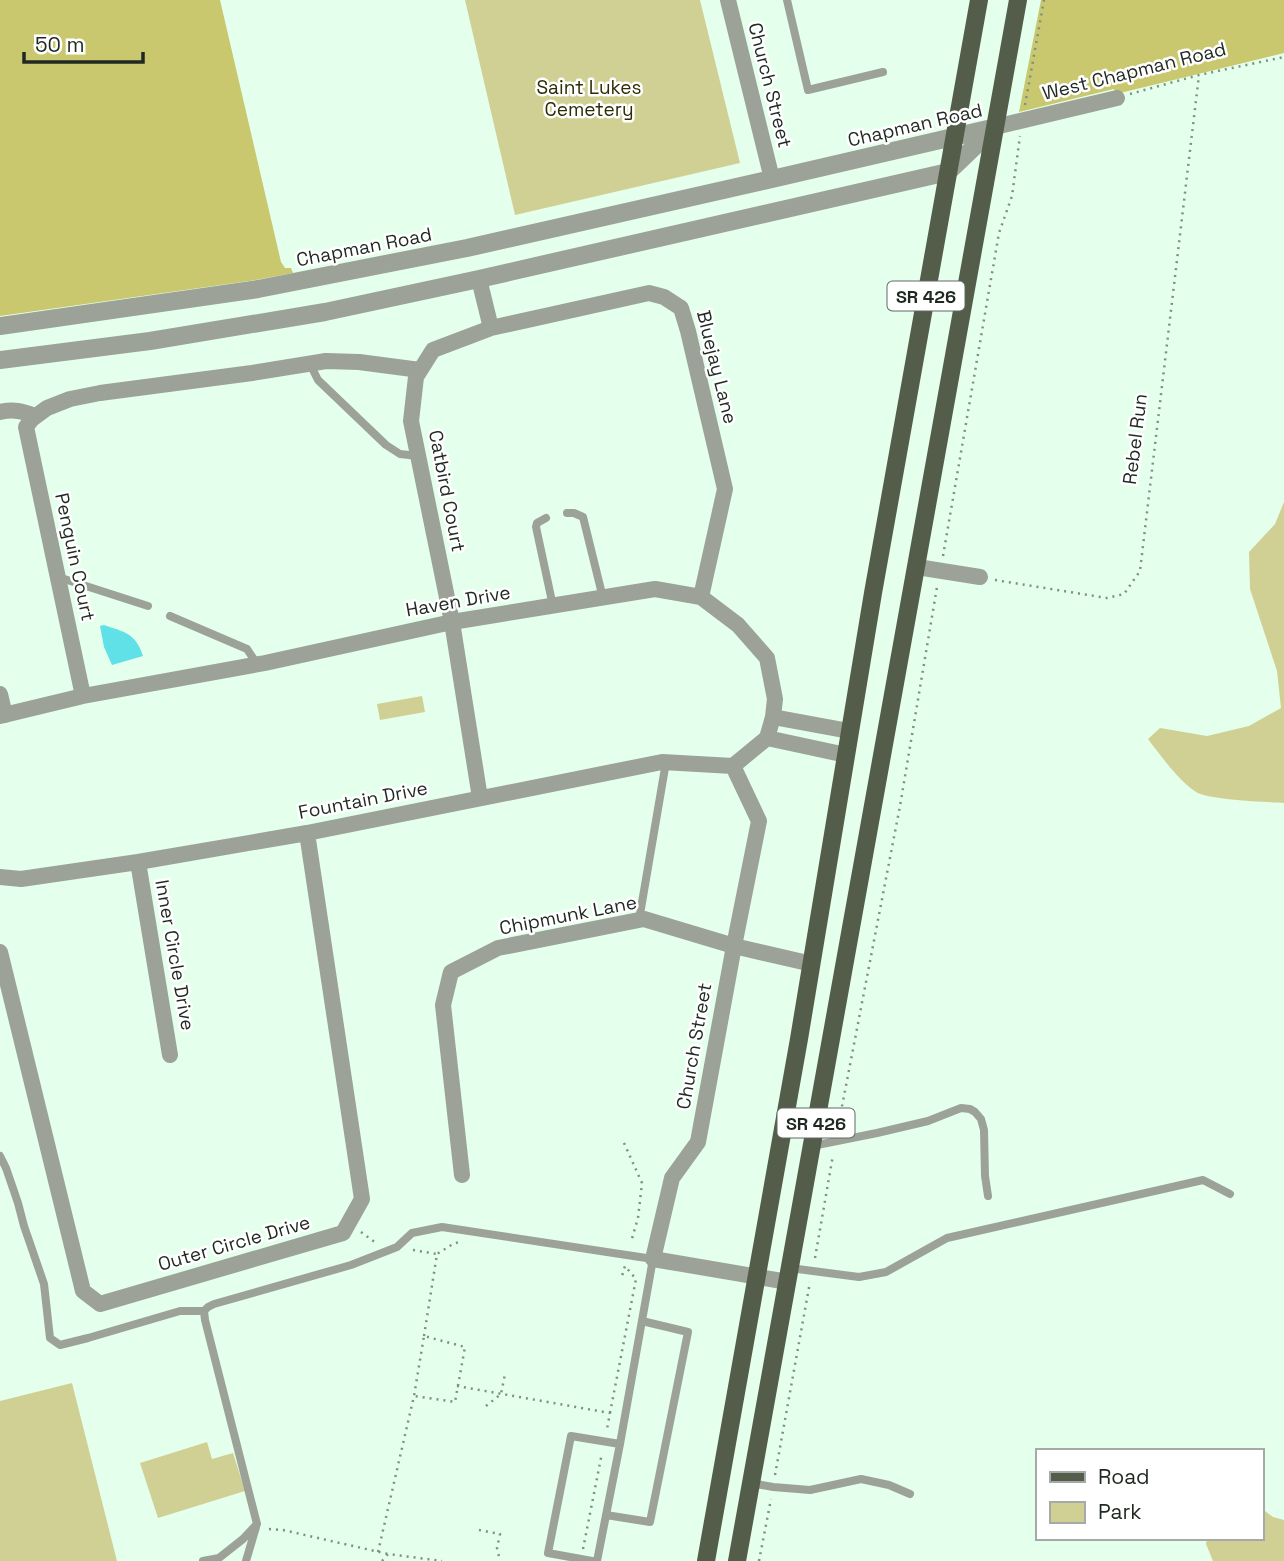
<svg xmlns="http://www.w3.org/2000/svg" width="1284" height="1561" font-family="'Space Grotesk',sans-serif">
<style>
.green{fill:#d0d095}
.forest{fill:#c9c86f}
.water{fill:#60e0e7}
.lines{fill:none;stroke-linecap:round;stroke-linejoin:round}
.path{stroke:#7e9083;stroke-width:2.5;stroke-dasharray:2 5;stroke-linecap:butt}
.service{stroke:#9ca297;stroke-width:8}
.minor{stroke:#9ca297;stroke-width:16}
.tertiary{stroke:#9ca297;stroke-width:18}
.primary{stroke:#535d4a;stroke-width:18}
.labels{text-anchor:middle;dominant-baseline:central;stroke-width:5;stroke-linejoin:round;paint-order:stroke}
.shield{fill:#fff;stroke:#626964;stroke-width:2}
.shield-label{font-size:18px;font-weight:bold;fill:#1f2922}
.street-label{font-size:19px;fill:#1f2922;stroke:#fff}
.park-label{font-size:19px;fill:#2d2c04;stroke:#fff}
</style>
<rect width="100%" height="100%" fill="#e4ffeb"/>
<path class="green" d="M 465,0 L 700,0 L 740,163 L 515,215 Z
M 1284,502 L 1284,803 C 1267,802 1208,800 1196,792 C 1179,781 1160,755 1148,739 L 1160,728 L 1207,736 L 1249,726 L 1281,708 L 1277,671 L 1250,589 L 1249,552 L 1275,524 Z
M 422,696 L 425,712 L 380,720 L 377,704 Z
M 72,1383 L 117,1561 L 0,1561 L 0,1401 Z
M 207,1442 L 212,1459 L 233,1453 L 245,1491 L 158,1518 L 140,1463 Z
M 1261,1508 L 1273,1517 L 1284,1520 L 1284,1561 L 1213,1561 L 1206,1544 L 1207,1538 L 1261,1538 Z"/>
<path class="forest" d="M 0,0 L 220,0 L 281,262 L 285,268 L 291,268 L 293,273 L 256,280 L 0,316 Z
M 1041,0 L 1284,0 L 1284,53 L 1116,94 L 1114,89 L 1019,112 Z"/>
<path class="water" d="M 104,625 C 124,632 136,633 143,656 L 112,665 L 104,647 L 100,626 Z"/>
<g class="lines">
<path class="path" d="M 1130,94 L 1199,75 L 1284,57
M 1025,105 L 1044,0
M 943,556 L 999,233 L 1012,196 L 1020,136
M 995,580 L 1107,598 L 1124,594 L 1140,571 L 1199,75
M 838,1127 L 900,806 L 937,587
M 624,1143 L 642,1183 L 638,1218 L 631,1242
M 361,1232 L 376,1243
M 413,1250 L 437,1254
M 815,1258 L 833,1155
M 424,1336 L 437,1254 L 453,1244 L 459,1242
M 457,1386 L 610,1413 L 607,1429
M 486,1406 L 501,1394 L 505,1374
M 610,1413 L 636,1279 L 625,1266 L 622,1276
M 775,1475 L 810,1282
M 269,1529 L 283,1530 L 388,1554
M 479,1530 L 500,1534 L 497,1548 L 500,1561
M 583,1549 L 602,1453
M 378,1552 L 414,1396 L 424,1336 L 465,1347 L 455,1402 L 414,1396
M 382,1561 L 388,1554 L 442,1561
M 759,1561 L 771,1499"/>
<path class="service" d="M 787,0 L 808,90 L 883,72
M 310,364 L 318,380 L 386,445 L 400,454 L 418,456
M 567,513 L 574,513 L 583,517 L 603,598
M 546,518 L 537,523 L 536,527 L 553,606
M 58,577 L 148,606
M 170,616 L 247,649 L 257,664
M 639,920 L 666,762
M 812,1146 L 877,1133 L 928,1121 L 961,1108 L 970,1109 L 975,1112 L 981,1119 L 984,1130 L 985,1176 L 988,1196
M 0,1156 L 6,1168 L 18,1203 L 24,1226 L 44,1284 L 50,1338 L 60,1345 L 88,1338 L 180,1311 L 204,1311
M 790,1268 L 859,1277 L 886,1272 L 947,1238 L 1203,1180 L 1230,1194
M 751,1483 L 773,1487 L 810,1490 L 861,1479 L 889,1485 L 910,1494
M 606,1515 L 650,1522 L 688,1332 L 642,1321
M 203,1561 L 219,1558 L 243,1539 L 257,1524 L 205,1320 L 204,1311 L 208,1307 L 214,1304 L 351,1265 L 397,1247 L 412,1233 L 442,1227 L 653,1259 L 620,1444 L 597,1561
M 246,1561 L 256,1527
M 592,1561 L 548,1553 L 571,1436 L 620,1444"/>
<path class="minor" d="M 728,0 L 772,179
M 995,127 L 1117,98
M 479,279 L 491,328 L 649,293 L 664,297 L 681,308 L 688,331 L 725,489 L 701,597
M 0,412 C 14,409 22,411 35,416
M 917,567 L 980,577
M 0,694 L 5,715
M 83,696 L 26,427 L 32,419 L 47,408 L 70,399 L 100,393 L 252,373 L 326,361 L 359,362 L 420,370
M 0,716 L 83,696 L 265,663 L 452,622 L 655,589 L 701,597 L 738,625 L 767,658 L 775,699 L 773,717 L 767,738 L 733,766 L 759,821 L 734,946 L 698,1142 L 672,1178 L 653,1259 L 788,1282
M 773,717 L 849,731
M 767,738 L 846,755
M 480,798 L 452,622 L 411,421 L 416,377 L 433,350 L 491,328
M 138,862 L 170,1055
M 0,877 L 21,879 L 138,862 L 307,833 L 662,762 L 733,766
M 0,952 L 83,1291 L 100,1304 L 343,1233 L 362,1199 L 307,833
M 462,1175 L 443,1005 L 451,972 L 498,948 L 644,919 L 734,946 L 812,964"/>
<path class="tertiary" d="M 0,326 L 258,289 L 467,248 L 772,179 L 992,128
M 0,360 L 150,341 L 325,312 L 479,279 L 948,172 L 995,127"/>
<path class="primary" d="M 706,1561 L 799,1039 L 873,593 L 979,0
M 737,1561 L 1018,0"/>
</g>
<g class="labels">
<g class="shield">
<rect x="887.5" y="281.5" width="77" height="29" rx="5"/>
<rect x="777.5" y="1108.5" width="77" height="29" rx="5"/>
</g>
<g class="shield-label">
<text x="926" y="296">SR 426</text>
<text x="816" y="1123">SR 426</text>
</g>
<g class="street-label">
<text transform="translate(1134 71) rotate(-14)">West Chapman Road</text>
<text transform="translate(770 85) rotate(76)">Church Street</text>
<text transform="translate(915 125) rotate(-13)">Chapman Road</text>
<text transform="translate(364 247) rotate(-11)">Chapman Road</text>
<text transform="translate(717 367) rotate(76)">Bluejay Lane</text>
<text transform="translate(1135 439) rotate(-83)">Rebel Run</text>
<text transform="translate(447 491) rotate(79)">Catbird Court</text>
<text transform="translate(75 557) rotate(78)">Penguin Court</text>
<text transform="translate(458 601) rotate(-10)">Haven Drive</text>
<text transform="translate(363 800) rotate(-11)">Fountain Drive</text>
<text transform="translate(568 915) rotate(-11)">Chipmunk Lane</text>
<text transform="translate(175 955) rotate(80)">Inner Circle Drive</text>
<text transform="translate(694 1046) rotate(-80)">Church Street</text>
<text transform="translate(234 1243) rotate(-16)">Outer Circle Drive</text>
</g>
<g class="park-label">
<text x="589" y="87">Saint Lukes<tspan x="589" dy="22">Cemetery</tspan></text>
</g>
</g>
<rect x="1036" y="1449" width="228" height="91" fill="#ffffff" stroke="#a5a9a7" stroke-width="2"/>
<rect x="1050" y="1472" width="35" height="10" fill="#535d4a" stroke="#a5a9a7" stroke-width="2"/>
<text x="1098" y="1484" font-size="21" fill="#1f2922">Road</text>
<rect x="1050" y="1502" width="35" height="21" fill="#d0d095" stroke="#a5a9a7" stroke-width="2"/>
<text x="1098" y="1519" font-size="21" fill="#1f2922">Park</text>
<path d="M24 52v10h119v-10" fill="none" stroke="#1f2922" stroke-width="3.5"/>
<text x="35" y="52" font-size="21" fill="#1f2922" stroke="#ffffff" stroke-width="5" paint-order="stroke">50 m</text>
</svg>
